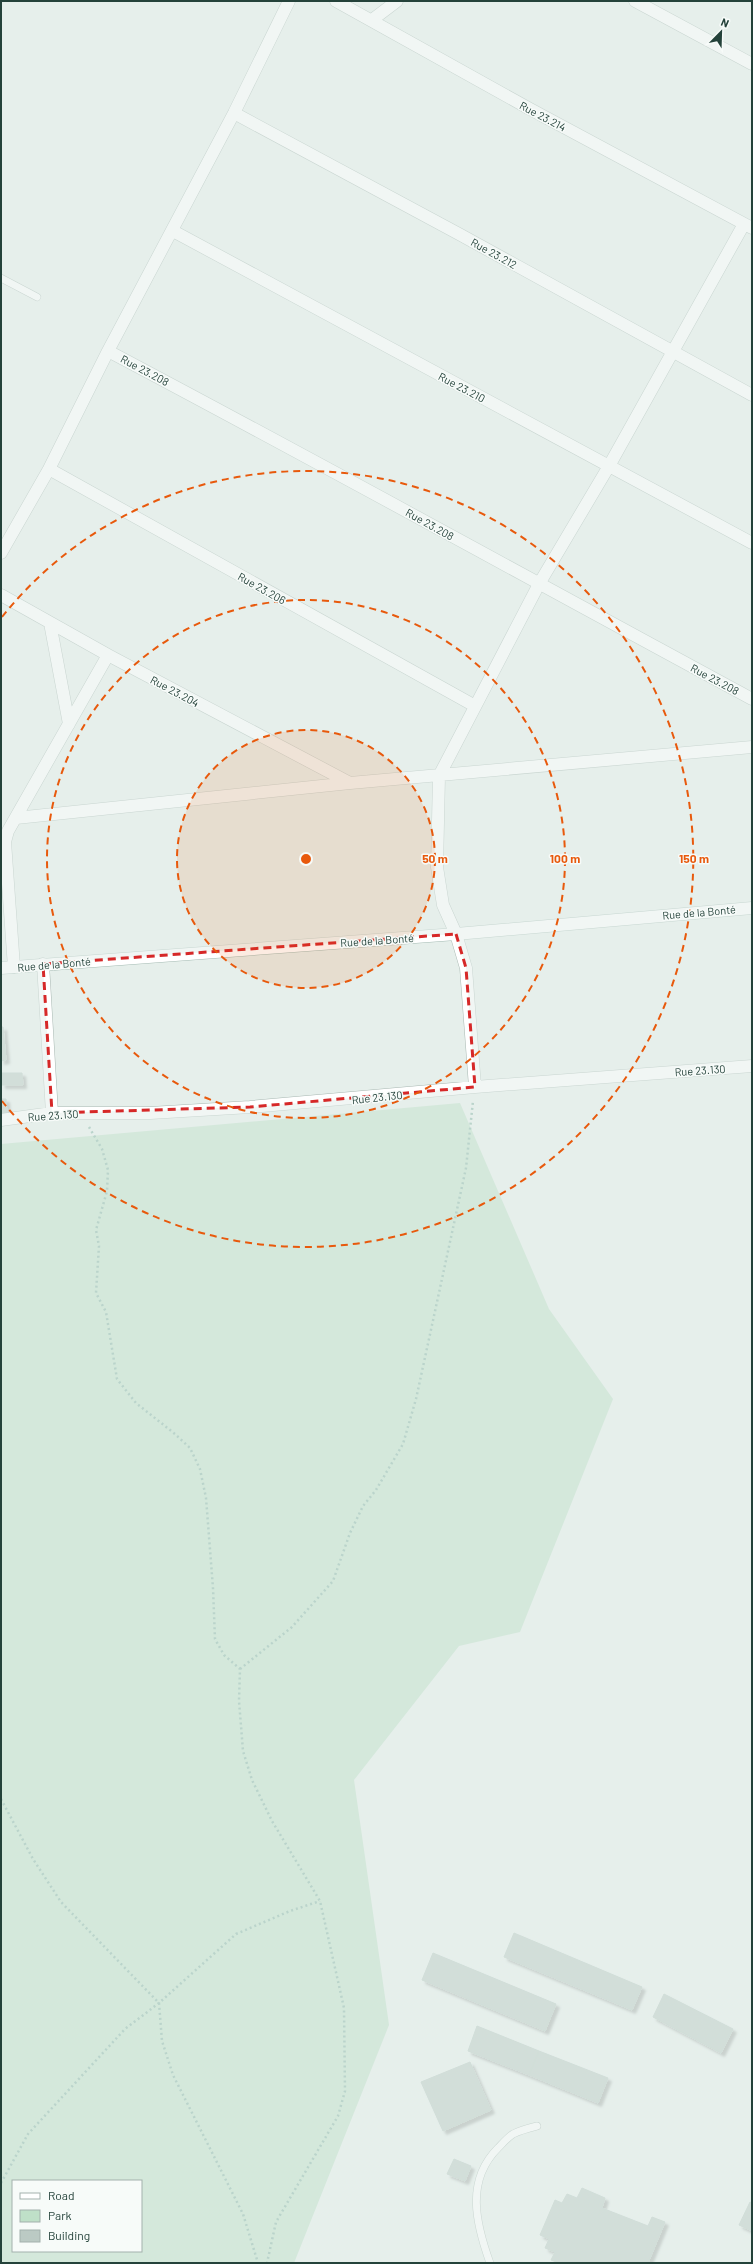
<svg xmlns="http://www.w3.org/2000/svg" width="753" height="2264" font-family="Barlow,sans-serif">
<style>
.green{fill:#bfe0c8;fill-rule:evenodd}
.building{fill:#bbcac4;stroke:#b8c9c2;filter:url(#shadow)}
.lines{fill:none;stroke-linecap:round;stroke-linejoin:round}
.lane-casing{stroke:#a8b8b2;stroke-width:8}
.street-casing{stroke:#a8b8b2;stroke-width:13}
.secondary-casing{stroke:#a4bbb3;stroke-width:13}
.path{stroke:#86b3a5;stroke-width:2.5;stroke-dasharray:2 3;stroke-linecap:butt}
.lane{stroke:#fff;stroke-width:7}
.street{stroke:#fff;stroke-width:12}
.secondary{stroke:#fff;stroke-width:12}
.marked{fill:none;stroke:#d62828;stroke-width:3;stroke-dasharray:8 5;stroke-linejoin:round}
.ring{fill:none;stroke:#e8590c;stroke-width:2;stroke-dasharray:7 5}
.labels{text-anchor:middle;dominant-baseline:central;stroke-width:3;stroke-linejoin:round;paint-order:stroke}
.street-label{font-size:11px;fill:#24423a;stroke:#f7fbf9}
.centre{fill:#e8590c;stroke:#f7fbf9;stroke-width:2}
.ring-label{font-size:12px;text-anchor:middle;font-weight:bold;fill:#e8590c;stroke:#f7fbf9;stroke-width:3;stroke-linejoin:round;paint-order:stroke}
</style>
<defs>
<filter id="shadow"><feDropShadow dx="3.5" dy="3.5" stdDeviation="1" flood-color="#0004"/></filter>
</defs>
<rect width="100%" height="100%" fill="#e6efeb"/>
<path class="green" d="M 460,1103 L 549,1309 L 613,1399 L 520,1632 L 459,1646 L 354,1780 L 389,2025 L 294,2263 L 1,2263 L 1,1144 ZM 13,2181 L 141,2181 L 141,2251 L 13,2251 Z"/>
<path class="building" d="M 1,1027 L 3,1027 L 6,1060 L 1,1061 Z
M 2,1073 L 22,1073 L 23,1085 L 2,1085 Z
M 1,1099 L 6,1099 L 7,1115 L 1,1115 Z
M 514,1933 L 642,1987 L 632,2010 L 504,1957 Z
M 433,1953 L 556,2004 L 545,2031 L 422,1980 Z
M 664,1994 L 733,2029 L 721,2053 L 653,2017 Z
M 477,2026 L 539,2051 L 529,2075 L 468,2051 Z
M 539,2051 L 608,2078 L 598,2103 L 529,2075 Z
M 470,2062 L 491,2110 L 443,2131 L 421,2082 Z
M 454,2159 L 471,2166 L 465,2181 L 447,2174 Z
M 582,2188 L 605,2198 L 602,2208 L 648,2226 L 652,2217 L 665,2222 L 648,2263 L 559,2263 L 551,2260 L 555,2252 L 545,2248 L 549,2239 L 540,2235 L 555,2200 L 562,2203 L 567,2194 L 577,2198 Z
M 750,2202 L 752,2203 L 752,2231 L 739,2225 Z"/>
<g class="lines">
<g class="lane-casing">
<path id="lane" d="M 1,278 L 37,297
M 490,2263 C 476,2224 465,2181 498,2148 C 502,2144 508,2137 513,2134 C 521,2130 529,2128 537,2126"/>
</g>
<g class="street-casing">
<path id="street" d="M 336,1 L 530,109 L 752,228
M 635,1 L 752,64
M 372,20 L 397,1
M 234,113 L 459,234 L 752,395
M 173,231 L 752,543
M 108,351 C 324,465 537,583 752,699
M 49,469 L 475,706
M 1,553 L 49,469 L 108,351 L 234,113 L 289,1
M 1,595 L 108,655 L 350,783
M 50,623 L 69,724
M 16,818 L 350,783 L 752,747
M 43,964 L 52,1113
M 14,967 L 5,842 L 8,831 L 108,655
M 475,1087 L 466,968 L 456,934 L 443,905 L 437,867 L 439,776 L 539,584 L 609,466 L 744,224
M 1,1120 L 52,1113 L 150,1113 L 250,1107 L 475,1087 L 752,1066"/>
</g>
<g class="secondary-casing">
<path id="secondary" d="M 1,968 L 456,934 L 752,908"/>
</g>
<path class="path" d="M 89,1127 L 102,1149 L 108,1170 L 107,1191 L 96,1230 L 99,1246 L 96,1293 L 106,1312 L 117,1379 L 136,1403 L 175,1434 L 190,1448 L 200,1469 L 206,1498 L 213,1588 L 215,1639 L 224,1655 L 240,1669 L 239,1701 L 243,1751 L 252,1780 L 272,1821 L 320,1901 L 344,2008 L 345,2091 L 338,2116 L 276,2222 L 267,2263
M 240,1669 L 292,1627 L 333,1581 L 350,1533 L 363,1506 L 376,1490 L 403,1444 L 416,1399 L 466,1168 L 473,1101
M 1,1799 L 33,1859 L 61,1902 L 159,2003 L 162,2041 L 173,2075 L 243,2214 L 258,2263
M 1,2183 L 28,2134 L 125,2029 L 159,2003 L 236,1934 L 290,1911 L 320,1901"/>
<use href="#lane" class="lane"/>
<use href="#street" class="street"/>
<use href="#secondary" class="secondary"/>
</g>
<path d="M0 0H753V2264H0ZM 456,934 L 466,968 L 475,1087 L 250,1107 L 52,1113 L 43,964 Z" fill="#e6efeb" fill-opacity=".55" fill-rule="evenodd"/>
<path class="marked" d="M 456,934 L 466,968 L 475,1087 L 250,1107 L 52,1113 L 43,964 Z"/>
<circle cx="306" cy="859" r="129" fill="#e8590c" fill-opacity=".12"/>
<g class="ring">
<circle cx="306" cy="859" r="129"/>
<circle cx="306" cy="859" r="259"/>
<path d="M2 617A388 388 0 1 1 2 1101"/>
</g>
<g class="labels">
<g class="street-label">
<text transform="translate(543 116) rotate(28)">Rue 23.214</text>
<text transform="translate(494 253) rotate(29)">Rue 23.212</text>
<text transform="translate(145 370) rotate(28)">Rue 23.208</text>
<text transform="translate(462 387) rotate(28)">Rue 23.210</text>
<text transform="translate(430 524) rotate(29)">Rue 23.208</text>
<text transform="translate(262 588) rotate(29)">Rue 23.206</text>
<text transform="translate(715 679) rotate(28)">Rue 23.208</text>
<text transform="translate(175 691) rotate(28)">Rue 23.204</text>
<text transform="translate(699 912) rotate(-5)">Rue de la Bonté</text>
<text transform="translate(377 940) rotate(-4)">Rue de la Bonté</text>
<text transform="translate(54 964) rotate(-5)">Rue de la Bonté</text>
<text transform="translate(700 1070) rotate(-4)">Rue 23.130</text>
<text transform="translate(377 1097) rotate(-6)">Rue 23.130</text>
<text transform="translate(53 1115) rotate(-4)">Rue 23.130</text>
</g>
</g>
<circle cx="306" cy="859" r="6" class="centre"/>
<g class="ring-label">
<text x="435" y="863">50 m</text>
<text x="565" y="863">100 m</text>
<text x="694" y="863">150 m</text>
</g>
<rect width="753" height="2264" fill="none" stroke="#24423a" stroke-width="4"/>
<rect x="12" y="2180" width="130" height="72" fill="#f7fbf9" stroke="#a3b1ad"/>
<rect x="20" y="2193" width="20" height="6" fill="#ffffff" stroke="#a3b1ad"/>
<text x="48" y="2200" font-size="12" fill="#24423a">Road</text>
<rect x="20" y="2210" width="20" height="12" fill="#bfe0c8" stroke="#a3b1ad"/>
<text x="48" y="2220" font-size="12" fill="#24423a">Park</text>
<rect x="20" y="2230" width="20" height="12" fill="#bbcac4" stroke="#a3b1ad"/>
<text x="48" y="2240" font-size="12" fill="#24423a">Building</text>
<g transform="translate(721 32) rotate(23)" stroke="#f7fbf9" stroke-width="3" paint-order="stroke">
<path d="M0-3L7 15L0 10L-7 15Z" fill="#24423a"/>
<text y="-6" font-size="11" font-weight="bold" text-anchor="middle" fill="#24423a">N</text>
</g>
</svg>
